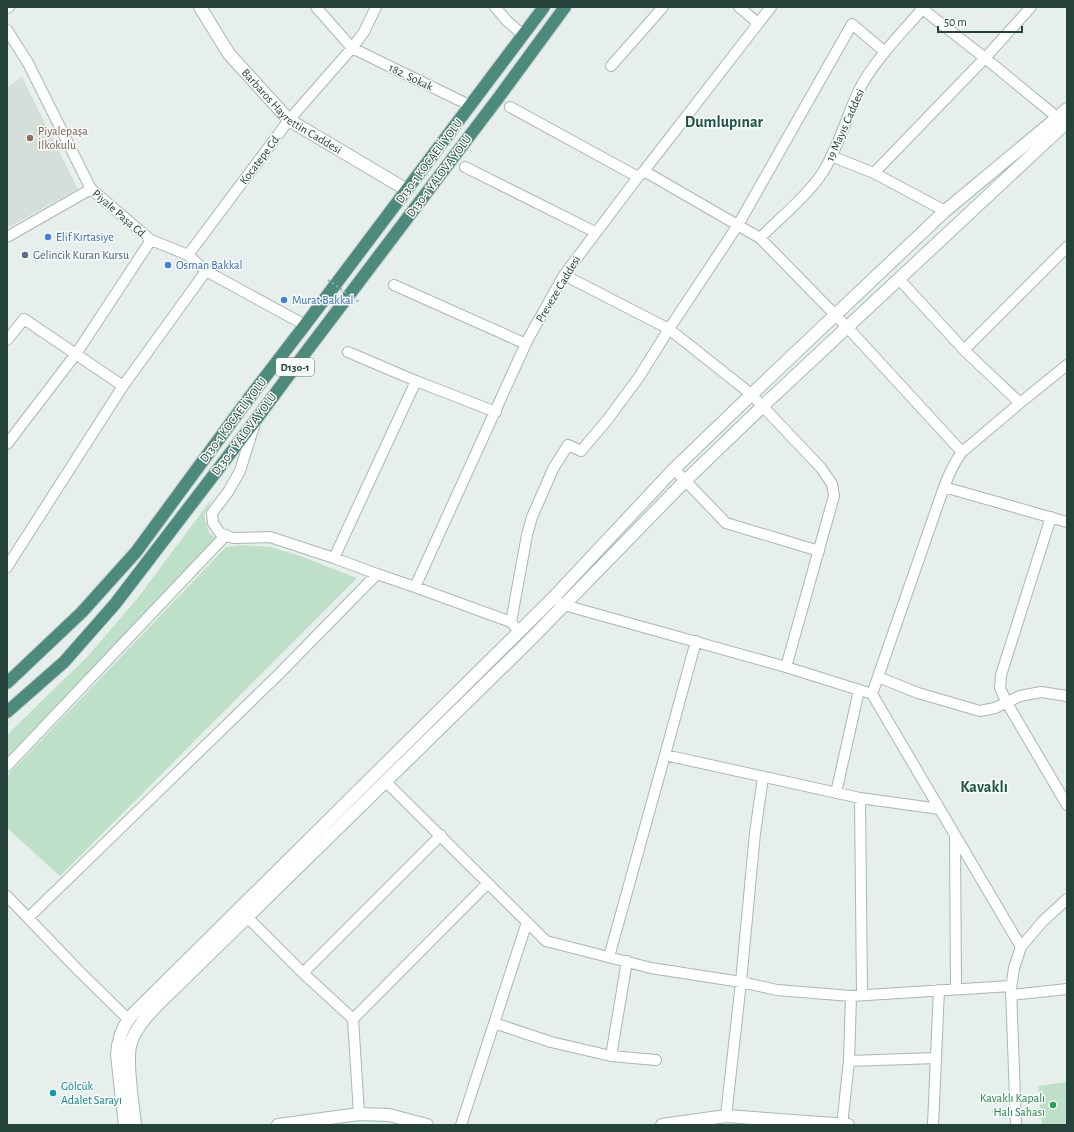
<svg xmlns="http://www.w3.org/2000/svg" width="1074" height="1132" font-family="'Alegreya Sans',sans-serif">
<style>
.built{fill:#d4dfda}
.green{fill:#bfe0c8}
.lines{fill:none;stroke-linecap:round;stroke-linejoin:round}
.minor-casing{stroke:#a8b8b2;stroke-width:12}
.tertiary-casing{stroke:#a8b8b2;stroke-width:14}
.secondary-casing{stroke:#a4bbb3;stroke-width:14}
.trunk-casing{stroke:#c2cac8;stroke-width:14}
.minor{stroke:#fff;stroke-width:10}
.tertiary{stroke:#fff;stroke-width:12}
.secondary{stroke:#fff;stroke-width:12}
.trunk{stroke:#4c8a7c;stroke-width:12}
.path-bridge{stroke:#86b3a5;stroke-width:2;stroke-dasharray:2 3;stroke-linecap:butt}
.education-dot{fill:#8d6e63;stroke:#f7fbf9;stroke-width:1.5}
.shop-dot{fill:#3f7fe0;stroke:#f7fbf9;stroke-width:1.5}
.service-dot{fill:#5c6f8a;stroke:#f7fbf9;stroke-width:1.5}
.culture-dot{fill:#0f9aa8;stroke:#f7fbf9;stroke-width:1.5}
.leisure-dot{fill:#2e9e5b;stroke:#f7fbf9;stroke-width:1.5}
.labels{text-anchor:middle;dominant-baseline:central;stroke-width:3;stroke-linejoin:round;paint-order:stroke}
.shield{fill:#f7fbf9;stroke:#637a73;stroke-width:1}
.shield-label{font-size:11px;font-weight:bold;fill:#24423a}
.street-label{font-size:12px;fill:#24423a;stroke:#f7fbf9}
.education-label{font-size:12px;fill:#785e54;stroke:#f7fbf9;text-anchor:start}
.shop-label{font-size:12px;fill:#366cbe;stroke:#f7fbf9;text-anchor:start}
.service-label{font-size:12px;fill:#4e5e75;stroke:#f7fbf9;text-anchor:start}
.culture-label{font-size:12px;fill:#0d838f;stroke:#f7fbf9;text-anchor:start}
.leisure-label{font-size:12px;fill:#27864d;stroke:#f7fbf9;text-anchor:end}
.district-label{font-size:16px;font-weight:bold;fill:#1f5548;stroke:#f7fbf9}
</style>
<rect width="100%" height="100%" fill="#e6efeb"/>
<path class="built" d="M 22,77 L 78,189 L 9,227 L 7,223 L 7,88 Z"/>
<path class="green" d="M 213,497 L 204,515 L 209,532 L 218,541 L 7,757 L 7,735 L 87,657 L 137,599 Z
M 241,545 L 271,547 L 300,556 L 357,578 L 60,876 L 7,828 L 7,776 L 226,547 Z
M 1067,1082 L 1067,1125 L 1042,1125 L 1038,1086 Z"/>
<g class="lines">
<g class="minor-casing">
<path id="minor" d="M 316,7 L 352,48 L 471,106
M 495,7 L 507,21 L 523,35
M 739,7 L 758,23
M 920,7 L 985,58 L 1063,122
M 7,8 L 9,7
M 7,30 L 28,63 L 91,189 L 151,240 L 188,255 L 206,271 L 305,325
M 611,66 L 663,7
M 510,107 L 638,177
M 831,156 L 874,173 L 945,211
M 465,167 L 595,232
M 644,171 L 760,238 L 847,327 L 962,452
M 874,173 L 985,58 L 1031,7
M 7,237 L 91,189
M 760,238 C 780,218 808,195 823,172 C 839,146 847,115 860,88 C 876,58 902,33 924,7
M 188,255 L 289,120 L 352,48 L 364,32 L 376,7
M 564,275 L 669,329 L 751,394 L 821,468 L 832,484 L 834,496 L 786,667
M 899,279 L 964,350 L 1020,403
M 394,285 L 526,344
M 7,340 L 24,319 L 123,386
M 964,350 L 1067,247
M 348,352 L 416,381
M 255,423 L 240,471 L 228,492 L 212,513 L 213,523 L 220,533 L 233,538 L 270,537 L 334,558 L 377,574 L 415,587 L 511,622 L 515,627
M 7,444 L 76,354 L 151,240
M 674,469 L 726,523 L 819,551
M 944,487 L 1067,522
M 1051,517 L 1001,675 L 1000,688 L 1007,703 L 1067,805
M 334,558 L 416,381 L 496,412
M 7,567 L 123,386 L 206,271
M 415,587 L 528,339 L 564,275 L 638,177 L 644,171 L 771,7
M 558,602 L 564,605 L 786,667 L 872,694 L 1021,947 L 1014,968 L 1011,989 L 1016,1125
M 511,622 L 527,535 L 532,517 L 553,469 L 568,445 L 581,451 L 608,419 L 639,377 L 669,329 L 738,225 L 852,24 L 885,52
M 878,677 L 918,693 L 980,711 L 995,708 L 1020,696 L 1041,692 L 1067,696
M 872,694 L 944,487 C 949,474 954,462 962,452 L 1020,403 L 1067,365
M 665,755 L 860,798 L 940,809
M 7,766 L 226,535
M 386,782 L 546,941 L 651,968 L 741,982 L 777,990 L 851,996 L 1011,986
M 836,793 L 859,690
M 860,798 L 862,995
M 955,835 L 956,989
M 7,896 L 78,970 L 128,1019
M 247,917 L 303,973 L 353,1019 L 359,1114
M 28,918 L 279,674 L 377,574
M 1021,947 L 1042,922 L 1067,899
M 609,957 L 665,755 L 696,641
M 303,973 L 441,835
M 1011,995 L 1067,989
M 353,1019 L 488,883
M 494,1023 L 551,1042 L 611,1056 L 656,1060
M 611,1056 L 627,961
M 849,1061 L 936,1058
M 726,1116 L 741,982 L 755,833 L 763,777
M 461,1125 L 527,922
M 842,1125 L 849,1061 L 851,996
M 933,1125 L 939,990"/>
</g>
<g class="tertiary-casing">
<g id="tertiary">
<path id="s1" d="M 200,7 L 229,54 L 289,120 L 407,190"/>
</g>
</g>
<g class="secondary-casing">
<path id="secondary" d="M 125,1125 L 117,1055 C 118,1039 122,1025 134,1013 L 553,598 L 674,469 L 755,391 L 945,211 L 1058,117 L 1067,109
M 135,1125 C 133,1103 126,1066 130,1046 C 135,1023 165,998 181,982 L 529,641 L 685,481 L 765,404 L 1067,122
M 278,1125 L 359,1114 L 389,1115 L 427,1125
M 662,1125 L 726,1116 L 848,1125"/>
</g>
<g class="trunk-casing">
<path id="trunk" d="M 7,683 L 82,612 L 136,552 L 249,398 L 305,325 L 544,7
M 7,712 L 64,662 L 115,604 L 255,421 L 306,352 L 499,97 L 565,7"/>
</g>
<use href="#minor" class="minor"/>
<use href="#tertiary" class="tertiary"/>
<use href="#secondary" class="secondary"/>
<use href="#trunk" class="trunk"/>
<path class="path-bridge" d="M 328,280 L 359,302"/>
</g>
<circle class="education-dot" cx="30" cy="138" r="4"/>
<g class="shop-dot">
<circle cx="48" cy="237" r="4"/>
<circle cx="168" cy="265" r="4"/>
<circle cx="284" cy="300" r="4"/>
</g>
<circle class="service-dot" cx="25" cy="255" r="4"/>
<circle class="culture-dot" cx="53" cy="1093" r="4"/>
<circle class="leisure-dot" cx="1053" cy="1105" r="4"/>
<g class="labels">
<rect class="shield" x="276" y="358" width="38" height="18" rx="3"/>
<g class="shield-label">
<text x="295" y="367">D130-1</text>
</g>
<g class="street-label">
<text transform="translate(411 77) rotate(26)">182. Sokak</text>
<text stroke="none"><textPath href="#s1" startOffset="141">Barbaros Hayrettin Caddesi</textPath></text>
<text transform="translate(845 125) rotate(-66)">19 Mayıs Caddesi</text>
<text transform="translate(260 159) rotate(-53)">Kocatepe Cd.</text>
<text transform="translate(429 161) rotate(-53)">D130-1 KOCAELİ YOLU</text>
<text transform="translate(439 176) rotate(-53)">D130-1 YALOVA YOLU</text>
<text transform="translate(120 214) rotate(41)">Piyale Paşa Cd.</text>
<text transform="translate(558 289) rotate(-59)">Preveze Caddesi</text>
<text transform="translate(233 420) rotate(-53)">D130-1 KOCAELİ YOLU</text>
<text transform="translate(244 434) rotate(-53)">D130-1 YALOVA YOLU</text>
</g>
<g class="education-label">
<text x="38" y="131">Piyalepaşa<tspan x="38" dy="14">İlkokulu</tspan></text>
</g>
<g class="shop-label">
<text x="56" y="237">Elif Kırtasiye</text>
<text x="176" y="265">Osman Bakkal</text>
<text x="292" y="300">Murat Bakkal</text>
</g>
<g class="service-label">
<text x="33" y="255">Gelincik Kuran Kursu</text>
</g>
<g class="culture-label">
<text x="61" y="1086">Gölcük<tspan x="61" dy="14">Adalet Sarayı</tspan></text>
</g>
<g class="leisure-label">
<text x="1045" y="1098">Kavaklı Kapalı<tspan x="1045" dy="14">Halı Sahası</tspan></text>
</g>
<g class="district-label">
<text x="724" y="122">Dumlupınar</text>
<text x="984" y="787">Kavaklı</text>
</g>
</g>
<rect width="1074" height="1132" fill="none" stroke="#24423a" stroke-width="16"/>
<path d="M938 26v6h84v-6" fill="none" stroke="#24423a" stroke-width="2"/>
<text x="944" y="26" font-size="12" fill="#24423a" stroke="#f7fbf9" stroke-width="3" paint-order="stroke">50 m</text>
</svg>
